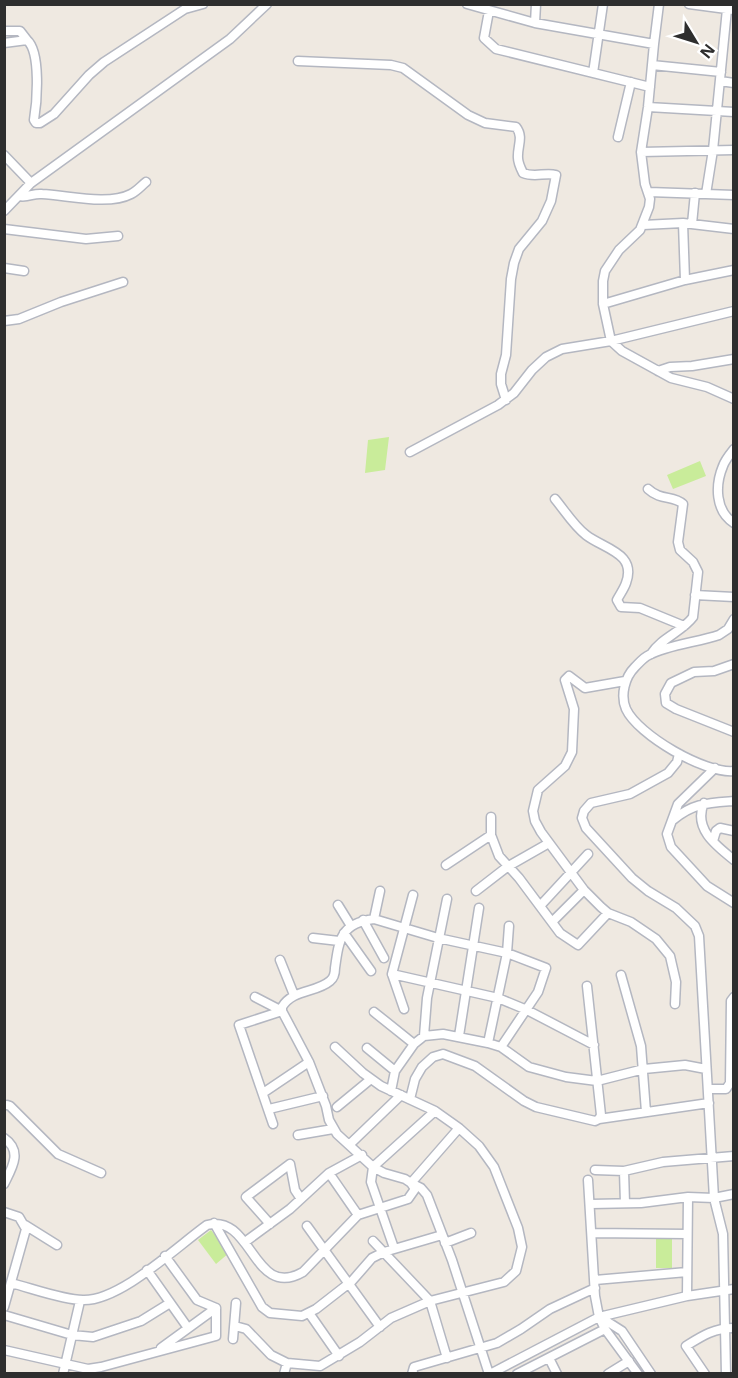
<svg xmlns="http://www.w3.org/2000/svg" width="738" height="1378" font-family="'Open Sans',sans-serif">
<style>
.pitch{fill:#c9ec9a}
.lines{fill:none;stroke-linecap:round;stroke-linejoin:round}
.minor-casing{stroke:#b4b7c1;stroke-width:11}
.minor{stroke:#fff;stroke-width:8}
</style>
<rect width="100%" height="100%" fill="#efe9e1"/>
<path class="pitch" d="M 389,437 L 385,470 L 365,473 L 368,440 Z
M 700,461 L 706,476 L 673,489 L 667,475 Z
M 211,1230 L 229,1253 L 216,1264 L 198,1240 Z
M 672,1238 L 672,1268 L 656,1268 L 656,1238 Z"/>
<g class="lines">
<g class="minor-casing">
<path id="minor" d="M 467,4 L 535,23 L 654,44
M 659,4 L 654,44 L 648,107 L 641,152 L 645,184 L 650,199 L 649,207 L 640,230 L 619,250 L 605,271 L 603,281 L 603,304 L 611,341 L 622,351 L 671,378 L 707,387 L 734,399
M 689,4 L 734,10
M 489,11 L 484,38 L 496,49 L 650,87
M 535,23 L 536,4
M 4,31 L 20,31 L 27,40
M 4,43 L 27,40 C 41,52 37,102 34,120 L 36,123 L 40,123 L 54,114 L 89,75 L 104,62 L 185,9 L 203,4
M 298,61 L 391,65 L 403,68 L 468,115 L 485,123 L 516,127 C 524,137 517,147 518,158 C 518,163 521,169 523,173 C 535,178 545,172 556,175 L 551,201 L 542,221 L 519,249 L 514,263 L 511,279 L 506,355 L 501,374 L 501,384 L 506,400
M 652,65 L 721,72
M 593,73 L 603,4
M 720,81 L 734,83
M 648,107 L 734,112
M 618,137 L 631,82
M 641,152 L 734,150
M 4,155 L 31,183
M 649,192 L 734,195
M 706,194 L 713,150 L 727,9
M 19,196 C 28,198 33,193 42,194 C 67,195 108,206 131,194 C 137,191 141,186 146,182
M 4,211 L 31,183 L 230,39 L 267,4
M 683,223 L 685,280
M 692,224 L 695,193
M 643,225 L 683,223 L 734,229
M 4,229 L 86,239 L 118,236
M 4,268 L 24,271
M 603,304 L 685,280 L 734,270
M 4,321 L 19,319 L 61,302 L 123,282
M 658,371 L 670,367 L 692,366 L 734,359
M 734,449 C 730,454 725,460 723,466 C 715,485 715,511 734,523
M 410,452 L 498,405 L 514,393 L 532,370 L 546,357 L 562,349 L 611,341 L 734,311
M 648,489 C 661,501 673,495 683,504 L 678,542 L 680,550 L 693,562 L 698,572 L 693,617 C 682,632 662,637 651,654
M 555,499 C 565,511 574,526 586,535 C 604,549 637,553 626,583 C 624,589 620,594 617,600 L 621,607 L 640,608 L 684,626
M 695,595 L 734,597
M 734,619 L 728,629 L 719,635 C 699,642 667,645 649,655 C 644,657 639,663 635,667 C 625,677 620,695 626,709 C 638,735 705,774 734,771
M 734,664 L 714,671 L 694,672 L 671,683 L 665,694 L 666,703 L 676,709 L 734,732
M 625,681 L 585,688 L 569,676 L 565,680 L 574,709 L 572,752 L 565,766 L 538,790 L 533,811 L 535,821 L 541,832 L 584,890 L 601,907 L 608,913 L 631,922 L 656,939 L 670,956 L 676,982 L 675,1004
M 679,754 L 677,762 L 668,773 L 630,794 L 591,803 L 584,811 L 582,818 L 586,828 L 632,878 L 648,891 L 676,908 L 695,926 L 699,936 L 714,1198 L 723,1234 L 726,1374
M 715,768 L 678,804 L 667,834 L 671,847 L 707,886 L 734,903
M 704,803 C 693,828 715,845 734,860
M 491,817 L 491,835 L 499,856 L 519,878 L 560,933 L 578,945 L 608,913
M 673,820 C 693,803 708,803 734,801
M 713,841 L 716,831 L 720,828 L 734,831
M 446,865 L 491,835
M 476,891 L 507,867 L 549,843
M 338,905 L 351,926
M 540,906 L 588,854
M 374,919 L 380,891
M 363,920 L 384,958
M 553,921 L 584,890
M 344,933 L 371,971
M 313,938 L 339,941
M 280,960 L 294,995
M 392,974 L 498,998 L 527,1010 L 594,1045
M 621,975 L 641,1046 L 646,1112
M 255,997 L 282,1011
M 404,1009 L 392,974 L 413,895
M 374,1012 L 414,1044
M 424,1036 L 427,998 L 447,899
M 459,1036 L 479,908
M 488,1043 L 507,953 L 509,926
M 367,1048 L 395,1071
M 708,1089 L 726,1089 L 730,1083 L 731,1001 L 734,997
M 391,1091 L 395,1071 L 414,1044 L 424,1036 L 443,1034 L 488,1043 L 501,1047 L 529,1067 L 566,1077 L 597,1081 L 644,1069 L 685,1065 L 706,1069
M 263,1093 L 309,1062
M 410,1099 L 415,1079 L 422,1067 L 433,1057 L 443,1054 L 475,1066 L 524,1101 L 536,1107 L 595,1121 L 599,1119 L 601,1115 L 587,986
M 7,1105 L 10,1106 L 58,1154 L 101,1173
M 337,1107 L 371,1079
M 269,1109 L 323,1096
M 599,1119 L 709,1103
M 273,1124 L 239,1025 L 282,1011
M 459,1128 L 411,1183 L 421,1188 L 427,1195 L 452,1260 L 489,1374
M 298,1135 L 333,1129
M 4,1138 C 23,1151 12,1168 4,1184
M 349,1145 L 401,1095
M 595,1170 L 624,1171 L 663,1162 L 734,1156
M 624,1171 L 625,1203
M 329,1173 L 358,1215
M 588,1180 L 595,1296 L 599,1317 L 605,1329 L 638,1374
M 591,1204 L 641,1203 L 688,1197 L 714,1198 L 734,1194
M 4,1212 L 19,1217 L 26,1229 L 4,1307
M 214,1223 L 262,1307 L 270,1313 L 302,1316 L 316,1309 L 352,1281 L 372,1258 L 384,1252 L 442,1235
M 270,1224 L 246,1197 L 290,1164 L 295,1190 L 301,1199
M 25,1225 L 57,1245
M 307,1226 L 380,1327
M 592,1233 L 687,1234
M 373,1241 L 430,1301 L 447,1358
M 245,1242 L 290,1209 L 329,1173 L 362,1155
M 445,1243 L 471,1233
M 394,1248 L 371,1182 L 373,1167 L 435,1111
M 165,1256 L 197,1300 L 216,1308
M 147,1270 L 188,1328
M 595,1280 L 687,1272
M 11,1283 C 31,1288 63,1300 83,1300 C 120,1301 175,1248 207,1225 C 253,1213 253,1301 303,1272 L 358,1215 L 408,1199 L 415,1189 L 411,1183 L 405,1179 L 384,1173 L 373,1167 L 337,1134 L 329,1120 L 326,1106 L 309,1062 L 282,1011 L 282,1007 C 293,989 316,993 330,981 C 334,978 335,972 335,968 C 339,939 341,923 374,919 L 438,938 L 507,953 L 546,968 L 538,992 L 501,1047
M 687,1296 L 688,1197
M 309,1313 L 339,1356
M 4,1315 L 72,1335 L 93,1337 L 141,1321 L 170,1303
M 600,1317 L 622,1331 L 651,1374
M 235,1326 L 246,1329 L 271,1355 L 287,1363
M 233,1339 L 236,1303
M 161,1348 L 216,1308
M 4,1350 L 88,1369 L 101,1367 L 216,1336 L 216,1308
M 549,1358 L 557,1374
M 63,1374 L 80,1301
M 284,1374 L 287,1363 L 320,1366 L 360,1342 L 391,1318 L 430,1301 L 504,1282 L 516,1271 L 522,1247 L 518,1228 L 494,1167 L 479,1146 L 459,1128 L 435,1111 L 381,1086 L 363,1073 L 335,1047
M 412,1374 L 414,1367 L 497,1343 L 521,1329 L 550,1309 L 595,1288
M 490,1374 L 599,1317 L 687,1296 L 734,1289
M 517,1374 L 605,1329
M 608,1374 L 629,1361
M 705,1374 L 686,1346 C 702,1336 714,1328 734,1328"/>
</g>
<use href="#minor" class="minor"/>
</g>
<rect width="738" height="1378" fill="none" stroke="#2e2e2e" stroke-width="12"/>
<g transform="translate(696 42) rotate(128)" stroke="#ffffff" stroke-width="4.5" paint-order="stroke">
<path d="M0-4.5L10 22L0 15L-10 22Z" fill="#2e2e2e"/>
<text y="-9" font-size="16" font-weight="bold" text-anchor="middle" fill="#2e2e2e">N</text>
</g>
</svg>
